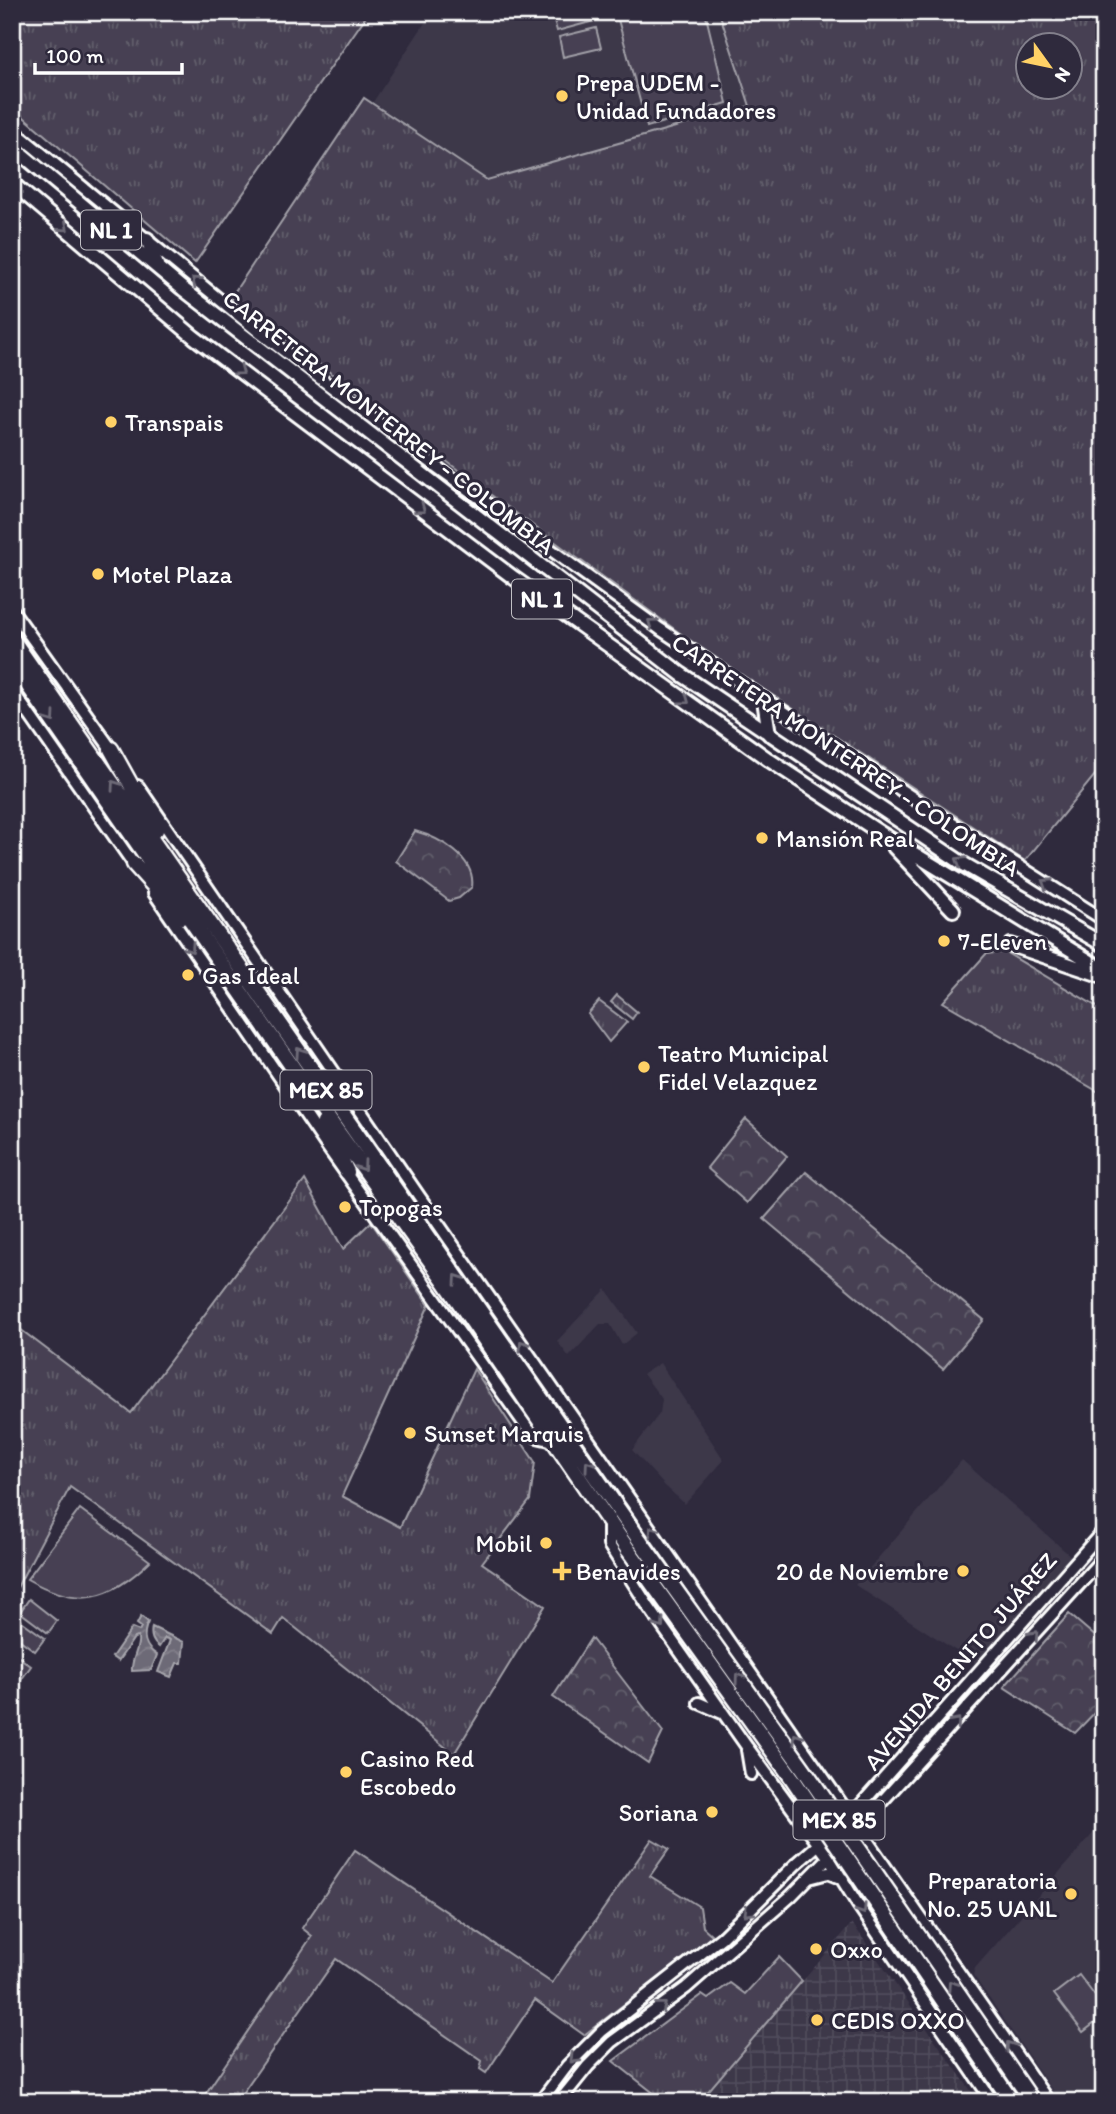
<svg xmlns="http://www.w3.org/2000/svg" width="1116" height="2114" font-family="Itim,sans-serif">
<style>
.built{fill:#3c3749}
.industrial{fill:url(#industrial-grid)}
.grass{fill:url(#grass-tufts);stroke:#a2a0a8;stroke-width:2;fill-rule:evenodd}
.forest{fill:url(#forest-crowns);stroke:#a2a0a8;stroke-width:2}
.pitch{fill:#464152;stroke:#a2a0a8;stroke-width:2}
.water{fill:url(#water-waves);stroke:#a7a6ad;stroke-width:2}
.lines{fill:none;stroke-linecap:round;stroke-linejoin:round}
.secondary-casing{stroke:#fff;stroke-width:16}
.primary-casing{stroke:#fff;stroke-width:18}
.highway-casing{stroke:#fff;stroke-width:19}
.secondary{stroke:#2f2a3d;stroke-width:10}
.primary{stroke:#2f2a3d;stroke-width:12}
.highway{stroke:#2f2a3d;stroke-width:14}
.highway-bridge-casing{stroke:#fff;stroke-width:19;stroke-linecap:butt}
.highway-bridge{stroke:#2f2a3d;stroke-width:14}
.oneway{stroke:#6d6a77}
.poi-dot{fill:#ffd166;stroke:#2f2a3d;stroke-width:2.5}
.labels{text-anchor:middle;dominant-baseline:central;stroke-width:6;stroke-linejoin:round;paint-order:stroke}
.shield{fill:#2f2a3d;stroke:#c1bfc5;stroke-width:2}
.shield-label{font-size:23px;font-weight:bold;fill:#fff}
.poi-label{font-size:24px;fill:#fff;stroke:#2f2a3d;text-anchor:start}
.street-label{font-size:24px;fill:#fff;stroke:#2f2a3d}
</style>
<defs>
<pattern id="industrial-grid" width="8" height="8" patternUnits="userSpaceOnUse" patternTransform="scale(1.75)"><rect width="8" height="8" fill="#3c3749"/><path d="M0 4h8M4 0v8" fill="none" stroke="#504b5b"/></pattern>
<pattern id="grass-tufts" width="24" height="20" patternUnits="userSpaceOnUse" patternTransform="scale(1.75)"><rect width="24" height="20" fill="#464152"/><path d="M3 7l-1-3M5 7V3M7 7l1-3M15 17l-1-3M17 17v-4M19 17l1-3" fill="none" stroke="#625e6c"/></pattern>
<pattern id="forest-crowns" width="20" height="18" patternUnits="userSpaceOnUse" patternTransform="scale(1.75)"><rect width="20" height="18" fill="#464152"/><path d="M2 6a3 3 0 1 1 6 0M12 15a3 3 0 1 1 6 0" fill="none" stroke="#625e6c"/></pattern>
<pattern id="water-waves" width="16" height="10" patternUnits="userSpaceOnUse" patternTransform="scale(1.75)"><rect width="16" height="10" fill="#6d6a77"/><path d="M0 5q4-4 8 0t8 0" fill="none" stroke="#83808b"/></pattern>
</defs>
<rect width="100%" height="100%" fill="#2f2a3d"/>
<filter id="ink" filterUnits="userSpaceOnUse"><feTurbulence type="fractalNoise" baseFrequency=".0143" numOctaves="2"/><feDisplacementMap in="SourceGraphic" scale="14" xChannelSelector="R" yChannelSelector="G"/><feConvolveMatrix kernelMatrix="1 2 1 2 8 2 1 2 1" color-interpolation-filters="sRGB"/></filter>
<g filter="url(#ink)">
<path class="built" d="M 432,12 L 719,12 L 750,106 L 487,180 L 373,102 Z
M 606,1289 L 637,1333 L 622,1345 L 610,1324 L 600,1324 L 569,1357 L 557,1341 Z
M 660,1363 L 724,1460 L 685,1504 L 665,1486 L 632,1450 L 660,1413 L 662,1399 L 643,1374 Z
M 962,1460 L 1073,1558 L 976,1664 L 855,1585 Z
M 1104,1821 L 1104,2102 L 1060,2102 L 973,1975 L 975,1968 Z"/>
<path class="industrial" d="M 852,1923 L 979,2102 L 700,2102 Z"/>
<path class="grass" d="M 12,12 L 369,12 L 195,263 L 12,107 Z
M 719,12 L 1104,12 L 1104,764 L 1025,861 L 699,647 L 487,492 L 231,297 L 364,98 L 487,180 L 750,106 ZM 1028,46 L 1070,46 L 1070,88 L 1028,88 Z
M 1005,952 L 1104,1011 L 1104,1095 L 943,1002 L 986,954 Z
M 617,995 L 637,1012 L 632,1019 L 611,1002 Z
M 599,1001 L 627,1022 L 609,1042 L 588,1014 Z
M 305,1180 L 343,1249 L 371,1222 L 429,1305 L 342,1496 L 400,1527 L 474,1369 L 535,1462 L 530,1500 L 482,1563 L 545,1606 L 454,1754 L 283,1618 L 273,1634 L 70,1487 L 12,1597 L 12,1323 L 131,1413 Z
M 652,1839 L 669,1849 L 650,1876 L 700,1907 L 703,1927 L 713,1936 L 584,2035 L 535,2000 L 486,2073 L 480,2069 L 482,2061 L 336,1959 L 236,2102 L 200,2102 L 312,1936 L 302,1928 L 355,1850 L 552,1983 Z
M 779,1957 L 802,1981 L 699,2102 L 665,2102 L 613,2061 L 702,1995 L 708,1999 L 730,1983 L 745,1994 Z"/>
<path class="forest" d="M 415,831 C 440,838 476,858 472,887 L 459,898 L 449,901 L 396,861 Z
M 746,1119 L 787,1156 L 747,1203 L 707,1168 Z
M 806,1172 L 984,1320 L 943,1369 L 764,1219 Z
M 1069,1614 L 1104,1644 L 1104,1703 L 1075,1733 L 1004,1687 Z
M 591,1638 L 663,1732 L 648,1763 L 553,1697 Z"/>
<path class="pitch" d="M 592,12 L 594,21 L 557,31 L 552,13 Z
M 616,12 L 705,12 L 727,103 L 647,127 Z
M 596,28 L 601,48 L 563,57 L 559,37 Z
M 80,1509 L 150,1561 C 110,1601 78,1608 27,1579 Z
M 29,1599 L 57,1621 L 48,1633 L 20,1612 Z
M 16,1617 L 45,1638 L 35,1651 L 12,1634 L 12,1622 Z
M 12,1652 L 31,1666 L 21,1680 L 12,1673 Z
M 1079,1975 L 1104,2008 L 1104,2016 L 1083,2032 L 1054,1994 Z"/>
<path class="water" d="M 141,1616 L 148,1622 C 142,1635 144,1647 157,1655 L 151,1670 L 132,1671 C 131,1658 140,1649 138,1637 L 134,1638 L 118,1661 L 112,1657 L 132,1628 L 139,1631 L 141,1627 L 137,1624 Z
M 152,1627 L 184,1642 L 182,1663 L 177,1663 L 171,1677 L 158,1672 L 170,1640 L 165,1638 L 159,1647 C 152,1642 150,1636 152,1627 Z"/>
<g class="lines">
<g class="secondary-casing">
<path id="secondary" d="M 12,129 L 259,332 L 437,467 L 660,629 L 931,810 L 1104,920
M 12,610 L 114,753
M 12,690 L 137,869
M 138,786 L 419,1196 L 1049,2102
M 154,893 L 328,1148 L 528,1429 L 537,1437 L 554,1441
M 609,1522 L 609,1545 L 648,1606 L 747,1747 L 828,1857 L 858,1905 L 993,2102
M 699,1703 L 722,1713
M 747,1750 L 751,1774
M 848,1819 L 1104,1530
M 809,1878 L 828,1873 L 843,1879
M 12,2096 L 22,2102
M 540,2102 L 567,2066 L 602,2031 L 722,1937 L 796,1864 L 836,1829
M 559,2102 L 588,2066 L 612,2042 L 686,1988 L 791,1896 L 858,1828 L 1104,1557"/>
</g>
<g class="primary-casing">
<path id="primary" d="M 12,146 L 183,289 L 681,674 L 962,863 L 1104,945
M 12,183 L 194,337 L 514,578 L 769,760 L 882,834 L 1104,970
M 147,239 L 157,265
M 764,700 L 769,734
M 894,847 L 953,910
M 1011,945 L 1103,976"/>
</g>
<g class="highway-casing">
<path id="highway" d="M 12,639 L 641,1542
M 12,662 L 332,1124 L 444,1280 L 629,1551
M 111,749 L 156,830
M 134,864 L 182,917
M 324,1123 L 347,1172"/>
</g>
<use href="#secondary" class="secondary"/>
<use href="#primary" class="primary"/>
<use href="#highway" class="highway"/>
<g class="highway-bridge-casing">
<path id="highway-bridge" d="M 641,1542 L 803,1768 L 1033,2102
M 629,1551 L 792,1778 L 1012,2102"/>
</g>
<use href="#highway-bridge" class="highway-bridge"/>
</g>
<defs><path id="oneway-chevron" d="M-2-3.5L2.5 0L-2 3.5" fill="none" stroke-width="1.6" stroke-linecap="round" stroke-linejoin="round" transform="scale(1.75)"/></defs>
<g class="oneway">
<use href="#oneway-chevron" transform="translate(64 227) rotate(40)"/>
<use href="#oneway-chevron" transform="translate(196 281) rotate(-140)"/>
<use href="#oneway-chevron" transform="translate(240 371) rotate(37)"/>
<use href="#oneway-chevron" transform="translate(421 509) rotate(37)"/>
<use href="#oneway-chevron" transform="translate(652 623) rotate(-144)"/>
<use href="#oneway-chevron" transform="translate(685 700) rotate(36)"/>
<use href="#oneway-chevron" transform="translate(51 718) rotate(55)"/>
<use href="#oneway-chevron" transform="translate(115 785) rotate(-125)"/>
<use href="#oneway-chevron" transform="translate(960 861) rotate(-148)"/>
<use href="#oneway-chevron" transform="translate(1046 883) rotate(-147)"/>
<use href="#oneway-chevron" transform="translate(190 948) rotate(56)"/>
<use href="#oneway-chevron" transform="translate(300 1052) rotate(-125)"/>
<use href="#oneway-chevron" transform="translate(362 1166) rotate(55)"/>
<use href="#oneway-chevron" transform="translate(458 1279) rotate(-125)"/>
<use href="#oneway-chevron" transform="translate(523 1345) rotate(-125)"/>
<use href="#oneway-chevron" transform="translate(589 1465) rotate(-125)"/>
<use href="#oneway-chevron" transform="translate(653 1531) rotate(-125)"/>
<use href="#oneway-chevron" transform="translate(660 1624) rotate(55)"/>
<use href="#oneway-chevron" transform="translate(1034 1635) rotate(-48)"/>
<use href="#oneway-chevron" transform="translate(739 1678) rotate(-126)"/>
<use href="#oneway-chevron" transform="translate(956 1722) rotate(-48)"/>
<use href="#oneway-chevron" transform="translate(797 1738) rotate(-125)"/>
<use href="#oneway-chevron" transform="translate(862 1910) rotate(57)"/>
<use href="#oneway-chevron" transform="translate(748 1912) rotate(136)"/>
<use href="#oneway-chevron" transform="translate(952 1985) rotate(-124)"/>
<use href="#oneway-chevron" transform="translate(662 2006) rotate(-38)"/>
<use href="#oneway-chevron" transform="translate(1010 2046) rotate(-125)"/>
<use href="#oneway-chevron" transform="translate(574 2059) rotate(135)"/>
</g>
</g>
<g class="poi-dot">
<circle cx="562" cy="96" r="7"/>
<circle cx="111" cy="422" r="7"/>
<circle cx="98" cy="574" r="7"/>
<circle cx="762" cy="838" r="7"/>
<circle cx="944" cy="941" r="7"/>
<circle cx="188" cy="975" r="7"/>
<circle cx="644" cy="1067" r="7"/>
<circle cx="345" cy="1207" r="7"/>
<circle cx="410" cy="1433" r="7"/>
<circle cx="546" cy="1543" r="7"/>
<path d="M558.5 1560.5h7v7h7v7h-7v7h-7v-7h-7v-7h7z"/>
<circle cx="963" cy="1571" r="7"/>
<circle cx="346" cy="1772" r="7"/>
<circle cx="712" cy="1812" r="7"/>
<circle cx="1071" cy="1894" r="7"/>
<circle cx="816" cy="1949" r="7"/>
<circle cx="817" cy="2020" r="7"/>
</g>
<g class="labels">
<g class="shield">
<rect x="81" y="210.5" width="60" height="39" rx="5"/>
<rect x="512" y="579.5" width="60" height="39" rx="5"/>
<rect x="280.5" y="1070.5" width="91" height="39" rx="5"/>
<rect x="793.5" y="1800.5" width="91" height="39" rx="5"/>
</g>
<g class="shield-label">
<text x="111" y="230">NL 1</text>
<text x="542" y="599">NL 1</text>
<text x="326" y="1090">MEX 85</text>
<text x="839" y="1820">MEX 85</text>
</g>
<g class="poi-label">
<text x="576" y="82">Prepa UDEM -<tspan x="576" dy="28">Unidad Fundadores</tspan></text>
<text x="125" y="422">Transpais</text>
<text x="112" y="574">Motel Plaza</text>
<text x="776" y="838">Mansión Real</text>
<text x="958" y="941">7-Eleven</text>
<text x="202" y="975">Gas Ideal</text>
<text x="658" y="1053">Teatro Municipal<tspan x="658" dy="28">Fidel Velazquez</tspan></text>
<text x="359" y="1207">Topogas</text>
<text x="424" y="1433">Sunset Marquis</text>
<text x="532" y="1543" text-anchor="end">Mobil</text>
<text x="576" y="1571">Benavides</text>
<text x="949" y="1571" text-anchor="end">20 de Noviembre</text>
<text x="360" y="1758">Casino Red<tspan x="360" dy="28">Escobedo</tspan></text>
<text x="698" y="1812" text-anchor="end">Soriana</text>
<text x="1057" y="1880" text-anchor="end">Preparatoria<tspan x="1057" dy="28">No. 25 UANL</tspan></text>
<text x="830" y="1949">Oxxo</text>
<text x="831" y="2020">CEDIS OXXO</text>
</g>
<g class="street-label">
<text transform="translate(389 422) rotate(38)">CARRETERA MONTERREY - COLOMBIA</text>
<text transform="translate(846 755) rotate(34)">CARRETERA MONTERREY - COLOMBIA</text>
<text transform="translate(960 1661) rotate(-49)">AVENIDA BENITO JUÁREZ</text>
</g>
</g>
<rect width="1116" height="2114" fill="none" stroke="#2f2a3d" stroke-width="42"/>
<rect x="21" y="21" width="1074" height="2072" fill="none" stroke="#fff" stroke-width="2.5" filter="url(#ink)"/>
<g transform="translate(1049 66) rotate(123)"><circle r="33" fill="#2f2a3d" stroke="#827f8b" stroke-width="2"/>
<path d="M0-5L12 26L0 18L-12 26Z" fill="#ffd166"/>
<text y="-10" font-size="19" font-weight="bold" text-anchor="middle" fill="#ffffff">N</text>
</g>
<path d="M35 63v10h147v-10" fill="none" stroke="#ffffff" stroke-width="3.5"/>
<text x="46" y="63" font-size="21" fill="#ffffff" stroke="#2f2a3d" stroke-width="5" paint-order="stroke">100 m</text>
</svg>
